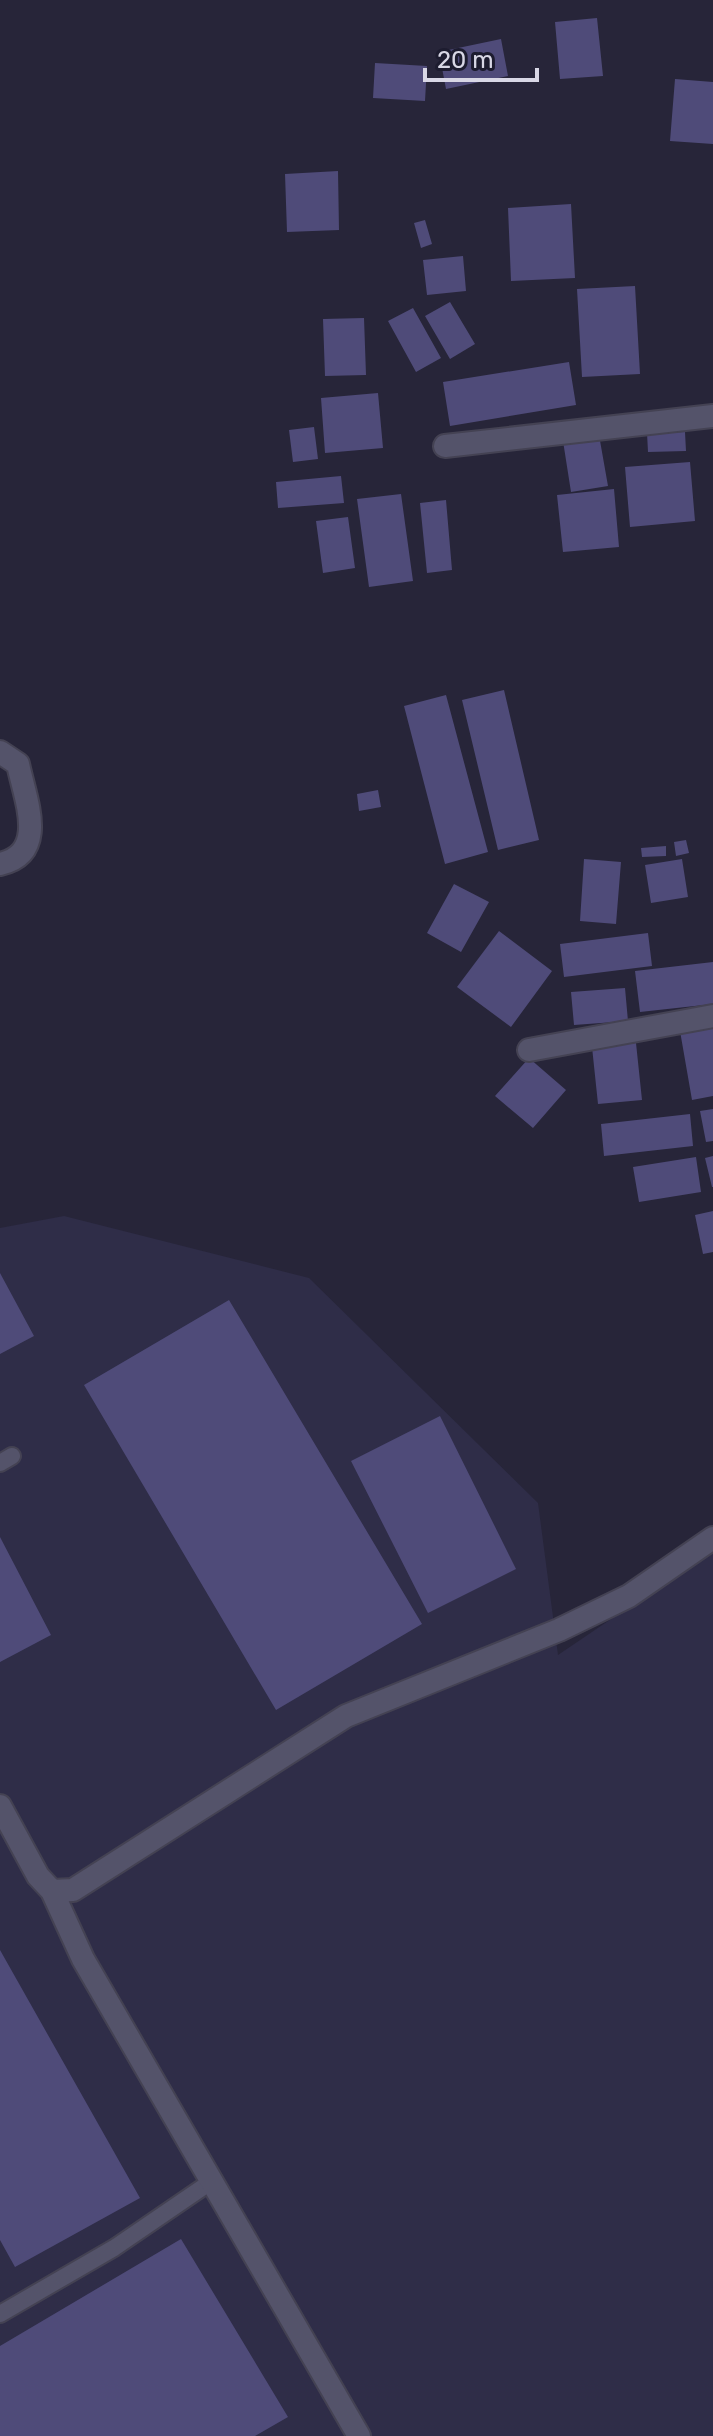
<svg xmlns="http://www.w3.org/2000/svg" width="713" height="2436" font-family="Rubik,sans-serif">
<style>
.built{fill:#2f2d48}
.building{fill:#4f4b79}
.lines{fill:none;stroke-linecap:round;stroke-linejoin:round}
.service-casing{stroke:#444253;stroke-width:20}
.minor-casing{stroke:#444253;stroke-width:26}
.service{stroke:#54536a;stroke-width:16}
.minor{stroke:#54536a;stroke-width:22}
</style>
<rect width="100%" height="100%" fill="#272539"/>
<path class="built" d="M 64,1216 L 309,1278 L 538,1503 L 558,1655 L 713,1550 L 713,2436 L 0,2436 L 0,1228 Z"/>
<path class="building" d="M 597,18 L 603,76 L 560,79 L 555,22 Z
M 501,39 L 508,76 L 446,89 L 439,52 Z
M 375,63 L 427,66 L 425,101 L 373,98 Z
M 675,79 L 713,82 L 713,144 L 670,141 Z
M 338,171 L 339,230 L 287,232 L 285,174 Z
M 571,204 L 575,278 L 511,281 L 508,208 Z
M 425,220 L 432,244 L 421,248 L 414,223 Z
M 463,256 L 466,291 L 427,295 L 423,260 Z
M 635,286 L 640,374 L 582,377 L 577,289 Z
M 450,302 L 475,344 L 450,359 L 425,316 Z
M 413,308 L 441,358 L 416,372 L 388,321 Z
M 364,318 L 366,375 L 325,376 L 323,319 Z
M 569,362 L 576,405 L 450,426 L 443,382 Z
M 378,393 L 383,448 L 325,453 L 321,398 Z
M 314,427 L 318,459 L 293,462 L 289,430 Z
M 685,432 L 686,451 L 648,452 L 647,433 Z
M 599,435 L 608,486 L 571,492 L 563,441 Z
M 690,462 L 695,521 L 630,527 L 625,467 Z
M 341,476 L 344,503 L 278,508 L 276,482 Z
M 614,489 L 619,547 L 563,552 L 557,495 Z
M 401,494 L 413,581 L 369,587 L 357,499 Z
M 446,500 L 452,570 L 427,573 L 420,503 Z
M 348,517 L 355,568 L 323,573 L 316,521 Z
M 504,690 L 539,840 L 498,850 L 462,700 Z
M 446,695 L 488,852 L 445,864 L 404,706 Z
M 378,790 L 381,807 L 359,811 L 357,794 Z
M 686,840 L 689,853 L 676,856 L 674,842 Z
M 666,846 L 666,856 L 642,857 L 641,848 Z
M 584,859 L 621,862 L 616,924 L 580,921 Z
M 682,859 L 688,897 L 651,903 L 645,865 Z
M 454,884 L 489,902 L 461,952 L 427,933 Z
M 499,931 L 552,971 L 511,1027 L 457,987 Z
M 648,933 L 652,966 L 564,977 L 560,944 Z
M 713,962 L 713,1004 L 640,1012 L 635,971 Z
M 625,988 L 628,1021 L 574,1025 L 571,992 Z
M 713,1025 L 713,1096 L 692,1100 L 680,1031 Z
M 636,1043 L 642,1100 L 598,1104 L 592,1047 Z
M 529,1058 L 566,1090 L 533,1128 L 495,1096 Z
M 713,1109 L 713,1141 L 706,1142 L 700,1111 Z
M 690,1114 L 693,1146 L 604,1156 L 601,1124 Z
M 713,1156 L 713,1187 L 712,1187 L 705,1158 Z
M 696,1157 L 701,1192 L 639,1202 L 633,1167 Z
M 713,1211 L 713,1252 L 703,1254 L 695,1215 Z
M 0,1273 L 34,1336 L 0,1354 Z
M 229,1300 L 422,1624 L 276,1710 L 84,1385 Z
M 440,1416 L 516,1569 L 428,1613 L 351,1461 Z
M 0,1537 L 51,1635 L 0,1662 Z
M 0,1950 L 140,2198 L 15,2267 L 0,2240 Z
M 181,2239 L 288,2417 L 255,2436 L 0,2436 L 0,2346 Z"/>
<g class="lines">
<g class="service-casing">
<path id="service" d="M 0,1463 L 12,1456
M 0,2314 L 114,2248 L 212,2181"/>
</g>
<g class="minor-casing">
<path id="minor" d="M 445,446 L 713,416
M 0,752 L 18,764 C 25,799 49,853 0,864
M 529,1050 L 713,1016
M 0,1806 L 38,1876 L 52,1891 L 73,1890 L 346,1716 L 559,1630 L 629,1596 L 713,1538
M 52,1891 L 83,1959 L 359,2436"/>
</g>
<use href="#service" class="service"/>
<use href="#minor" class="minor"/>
</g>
<path d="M425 68v12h112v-12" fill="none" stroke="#d8d7e5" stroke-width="4"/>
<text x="437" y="68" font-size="24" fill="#d8d7e5" stroke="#1d1c2f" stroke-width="6" paint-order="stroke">20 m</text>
</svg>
